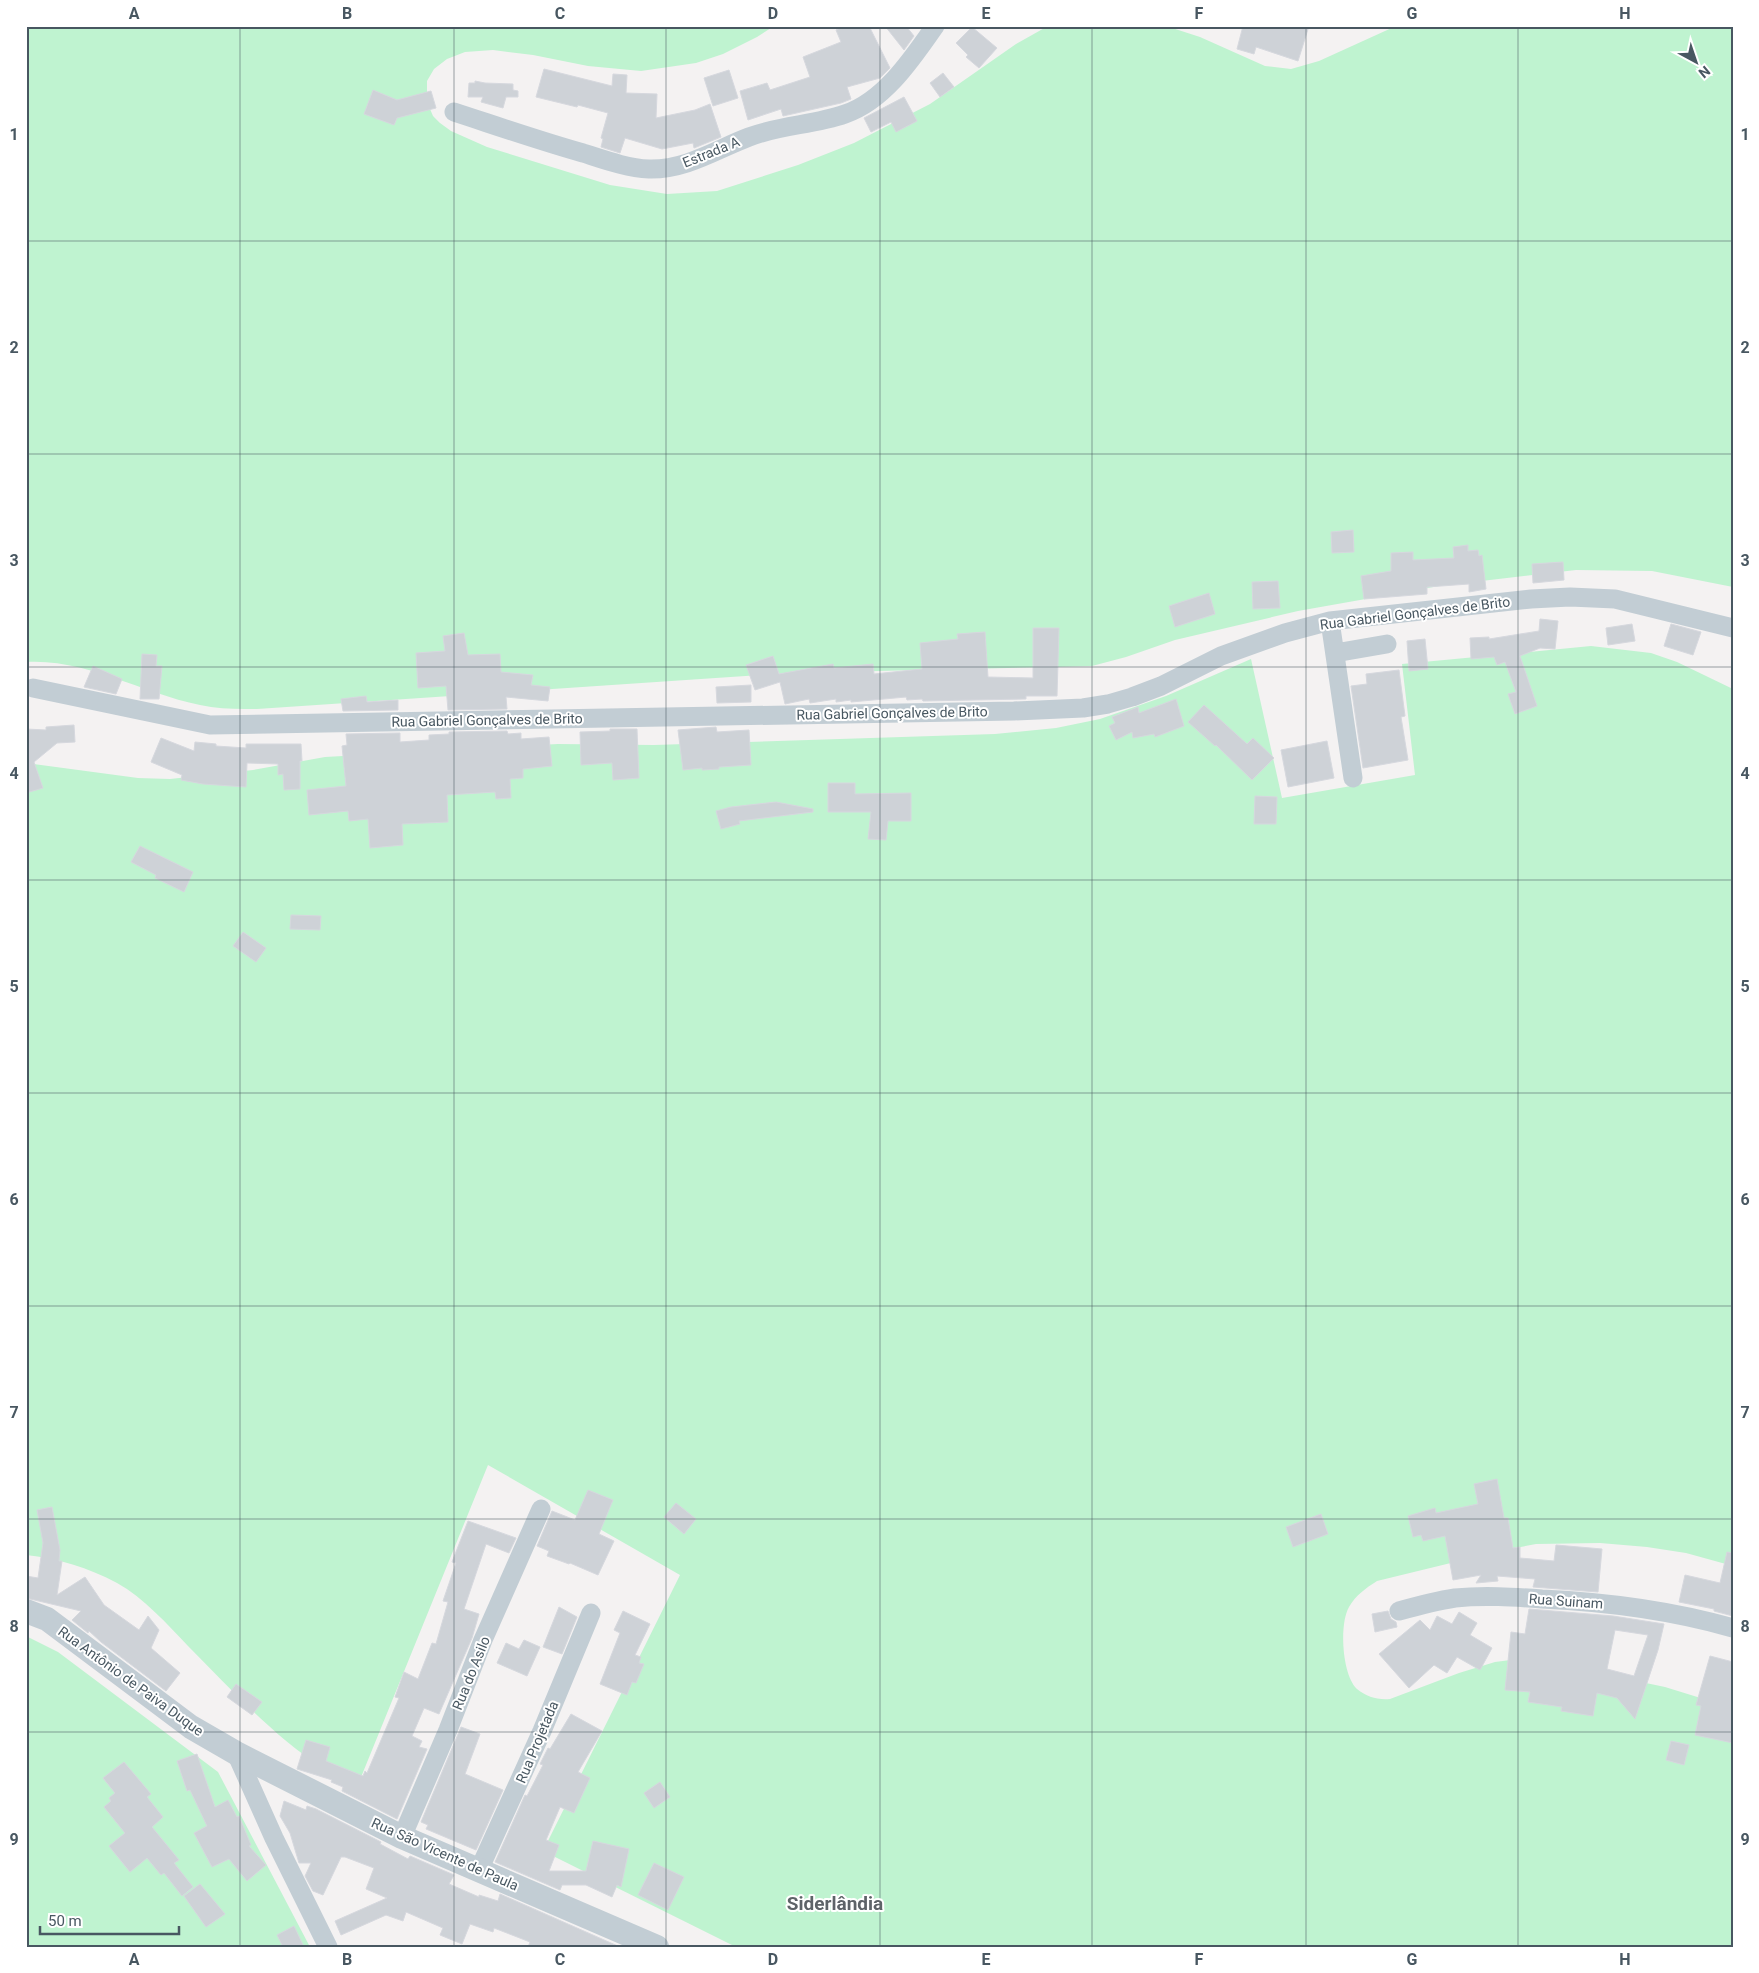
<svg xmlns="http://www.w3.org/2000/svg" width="1759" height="1973" font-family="Roboto,sans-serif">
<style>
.green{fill:#bff3d0}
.building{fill:#ced2d7;stroke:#d6d8de;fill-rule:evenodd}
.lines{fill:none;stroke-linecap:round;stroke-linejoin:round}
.minor{stroke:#c2cdd4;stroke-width:19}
.tertiary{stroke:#c2cdd4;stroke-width:24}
.grid{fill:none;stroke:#485761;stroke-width:1;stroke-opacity:0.55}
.labels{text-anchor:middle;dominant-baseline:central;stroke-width:4;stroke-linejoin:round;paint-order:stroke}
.street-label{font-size:14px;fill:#485761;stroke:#fff}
.district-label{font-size:19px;font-weight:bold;fill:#5e6368;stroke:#fff}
.neatline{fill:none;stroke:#485761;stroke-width:2}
.grid-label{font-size:16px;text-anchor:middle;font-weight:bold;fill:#485761}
</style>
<rect width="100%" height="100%" fill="#f4f2f2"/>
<path class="green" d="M 26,26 L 774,26 L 757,37 L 723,54 L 696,63 L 641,71 L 588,66 L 533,55 L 493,50 L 465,52 L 447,59 L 434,69 L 427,81 L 427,102 L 433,116 L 440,123 L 451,131 L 487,147 L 610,185 L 667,194 L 717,191 L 798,165 L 854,143 L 930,104 L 1016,44 L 1048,26 L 1166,26 L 1200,37 L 1265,66 L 1291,69 L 1319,61 L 1396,26 L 1733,26 L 1733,587 L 1652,571 L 1576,570 L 1439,586 L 1298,611 L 1175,640 L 1126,657 L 1092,666 L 791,673 L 257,709 C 242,709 226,709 211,707 C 150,698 89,658 26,662 Z
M 1591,646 L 1651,653 L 1677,662 L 1733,689 L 1733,1566 L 1686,1553 L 1647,1547 L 1600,1543 L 1536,1544 L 1500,1551 L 1377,1581 C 1366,1588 1356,1595 1349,1607 C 1339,1624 1342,1675 1357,1689 C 1367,1697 1377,1700 1390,1699 L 1459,1673 L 1495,1662 L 1526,1658 L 1665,1687 L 1733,1708 L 1733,1947 L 736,1947 L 543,1851 L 680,1575 L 488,1465 L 357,1787 C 323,1769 297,1752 269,1726 C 241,1701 215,1673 188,1646 C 167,1624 144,1598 117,1583 C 89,1568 57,1558 26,1555 L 26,763 L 138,778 L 170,779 L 253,770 L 325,757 L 558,744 L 654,745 L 995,734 L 1056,728 L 1100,719 L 1166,696 L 1251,659 L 1282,798 L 1415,775 L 1402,664 Z
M 26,1636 L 58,1652 L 218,1772 L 310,1947 L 26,1947 Z"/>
<path class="building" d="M 845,26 L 869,26 L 890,68 L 880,78 L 847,87 L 851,99 L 841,103 L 783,116 L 781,109 L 748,120 L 740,91 L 767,83 L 770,90 L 810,77 L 803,57 L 841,42 L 836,30 Z
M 885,26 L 906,26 L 914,36 L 904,50 Z
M 1243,26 L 1309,26 L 1298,61 L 1256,47 L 1254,54 L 1237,49 Z
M 972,27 L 997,48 L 979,68 L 966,57 L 968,55 L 956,43 Z
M 544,69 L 612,86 L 613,74 L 627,75 L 626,93 L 657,94 L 656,118 L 695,110 L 710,104 L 721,137 L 694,148 L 693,143 L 662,149 L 625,138 L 620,153 L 601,147 L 603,139 L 601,138 L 608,113 L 578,105 L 577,107 L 536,97 Z
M 729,70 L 738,98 L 713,106 L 704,78 Z
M 943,73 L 954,87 L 940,97 L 930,83 Z
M 475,81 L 485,83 L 513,84 L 513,90 L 518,91 L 518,97 L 506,97 L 503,108 L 481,102 L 483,97 L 468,97 L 469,83 L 475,83 Z
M 373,90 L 397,100 L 431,91 L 436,108 L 397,118 L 394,125 L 364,114 Z
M 904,97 L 917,121 L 896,132 L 891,122 L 871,132 L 864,118 Z
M 1353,530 L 1354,552 L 1332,553 L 1331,532 Z
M 1468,545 L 1468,551 L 1478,550 L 1479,556 L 1482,555 L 1486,589 L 1469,592 L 1469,584 L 1427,587 L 1427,594 L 1364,599 L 1361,576 L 1391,571 L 1391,553 L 1413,552 L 1413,560 L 1454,558 L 1453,547 Z
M 1563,562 L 1564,580 L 1533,583 L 1532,564 Z
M 1278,581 L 1280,608 L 1253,609 L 1252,582 Z
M 1209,593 L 1215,614 L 1175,627 L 1169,606 Z
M 1540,619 L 1558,621 L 1555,649 L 1540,648 L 1520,656 L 1537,706 L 1515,714 L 1508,694 L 1516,692 L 1505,662 L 1497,665 L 1494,657 L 1471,659 L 1470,638 L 1489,637 L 1489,639 L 1539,631 Z
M 1632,624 L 1635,641 L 1608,645 L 1606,628 Z
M 1671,624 L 1701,632 L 1693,655 L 1664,646 Z
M 1033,628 L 1059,628 L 1057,696 L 1026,696 L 1026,699 L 923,701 L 922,699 L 907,700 L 906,697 L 851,702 L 851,700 L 836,702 L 836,699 L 810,703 L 809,699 L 785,704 L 780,682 L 755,690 L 746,665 L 773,656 L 779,674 L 833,664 L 834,668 L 873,664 L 874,674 L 922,669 L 920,643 L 958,639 L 957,634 L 985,632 L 988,677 L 1033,678 Z
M 464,633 L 468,655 L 500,654 L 501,672 L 533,675 L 531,685 L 550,687 L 548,701 L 506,697 L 507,709 L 448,710 L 446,686 L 418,688 L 416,653 L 445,651 L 443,636 Z
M 1425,639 L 1428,669 L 1409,671 L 1407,641 Z
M 142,654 L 157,655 L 156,666 L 162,666 L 159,699 L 140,699 Z
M 93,666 L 122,679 L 116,694 L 84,687 Z
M 1399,670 L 1405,716 L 1401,717 L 1408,760 L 1363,768 L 1351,686 L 1367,684 L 1366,674 Z
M 751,685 L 751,702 L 717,703 L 716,687 Z
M 366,696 L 367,702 L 398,700 L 398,710 L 343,711 L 341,699 Z
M 1176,699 L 1184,726 L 1155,737 L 1154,734 L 1133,738 L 1132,732 L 1116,740 L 1109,726 L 1115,723 L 1112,717 L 1138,707 L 1139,713 Z
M 1204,705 L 1247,744 L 1253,738 L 1274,758 L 1252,780 L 1216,745 L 1215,746 L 1188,722 Z
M 74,725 L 75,742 L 57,743 L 34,762 L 43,788 L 26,793 L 26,729 L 46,730 L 46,727 Z
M 716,727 L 717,732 L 749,730 L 751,765 L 719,767 L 719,769 L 702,770 L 702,768 L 683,770 L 678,730 Z
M 610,729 L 637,729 L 639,778 L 613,780 L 612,763 L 581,765 L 580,732 L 610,731 Z
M 507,731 L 508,734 L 521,733 L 521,739 L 549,737 L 552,766 L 523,769 L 523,778 L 510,779 L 511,798 L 496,799 L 495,792 L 447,795 L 448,822 L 402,824 L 403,845 L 370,848 L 368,819 L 349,821 L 348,811 L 309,815 L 307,790 L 346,786 L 342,746 L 347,745 L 346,734 L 400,733 L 400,742 L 429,740 L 429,735 L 449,734 L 449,732 Z
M 161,738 L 194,751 L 195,742 L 216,744 L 216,746 L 246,748 L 246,744 L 301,744 L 302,761 L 300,761 L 300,789 L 284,790 L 283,774 L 278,775 L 278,764 L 247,763 L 246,787 L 203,784 L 181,780 L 182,775 L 151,762 Z
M 1327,741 L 1334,778 L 1288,787 L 1281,750 Z
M 828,783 L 855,783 L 855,794 L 911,793 L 911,821 L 888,821 L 886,840 L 868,839 L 871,812 L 828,812 Z
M 1255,796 L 1277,797 L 1276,824 L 1254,824 Z
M 776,802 L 813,809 L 813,812 L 739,821 L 740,824 L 721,829 L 716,811 L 731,807 Z
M 140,846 L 193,872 L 184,892 L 155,878 L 156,875 L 131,862 Z
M 291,915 L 321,916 L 320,930 L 290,929 Z
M 243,932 L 266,948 L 256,962 L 233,946 Z
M 1497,1479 L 1504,1518 L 1508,1518 L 1513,1548 L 1520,1547 L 1520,1558 L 1554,1561 L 1556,1545 L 1602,1549 L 1598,1592 L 1533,1587 L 1535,1579 L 1497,1576 L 1498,1581 L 1476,1583 L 1481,1575 L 1453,1580 L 1445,1536 L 1423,1541 L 1421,1535 L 1413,1537 L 1408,1516 L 1435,1508 L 1436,1513 L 1478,1504 L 1474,1484 Z
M 588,1490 L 613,1500 L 599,1534 L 614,1541 L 598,1575 L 570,1563 L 569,1564 L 547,1556 L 549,1551 L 537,1546 L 552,1511 L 575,1520 Z
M 676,1503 L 696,1519 L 684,1534 L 664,1517 Z
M 52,1507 L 60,1550 L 59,1561 L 62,1561 L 57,1595 L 85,1577 L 104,1605 L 139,1630 L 148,1616 L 159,1630 L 151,1648 L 180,1673 L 166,1691 L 101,1642 L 89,1631 L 88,1633 L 72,1620 L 81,1611 L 26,1598 L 26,1576 L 38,1578 L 43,1543 L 37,1510 Z
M 1321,1514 L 1328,1534 L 1293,1547 L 1286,1527 Z
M 468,1521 L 516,1538 L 509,1553 L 486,1544 L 464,1609 L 479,1614 L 472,1638 L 439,1714 L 424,1708 L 412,1736 L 422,1741 L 419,1747 L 427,1749 L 397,1819 L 342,1791 L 343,1787 L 331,1782 L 332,1780 L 297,1769 L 306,1740 L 330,1747 L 326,1761 L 363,1776 L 365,1771 L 367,1773 L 399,1698 L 395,1697 L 404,1672 L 418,1679 L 432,1643 L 436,1644 L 448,1602 L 443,1601 L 456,1563 L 452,1562 Z
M 1727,1552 L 1733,1553 L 1733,1616 L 1714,1611 L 1714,1609 L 1679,1602 L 1685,1575 L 1720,1583 Z
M 559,1607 L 577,1617 L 562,1654 L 543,1647 Z
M 1529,1609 L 1613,1616 L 1664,1624 L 1658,1650 L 1635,1719 L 1617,1698 L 1597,1693 L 1593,1716 L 1561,1711 L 1562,1707 L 1528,1702 L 1530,1692 L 1505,1690 L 1511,1632 L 1525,1634 ZM 1615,1630 L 1648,1635 L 1634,1676 L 1607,1669 Z
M 623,1611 L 650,1624 L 635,1655 L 641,1657 L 639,1663 L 644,1664 L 636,1683 L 632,1682 L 627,1695 L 600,1684 L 620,1633 L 614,1630 Z
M 1388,1611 L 1391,1619 L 1396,1622 L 1397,1627 L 1375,1632 L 1372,1614 Z
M 1459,1612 L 1477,1623 L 1470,1635 L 1492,1648 L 1480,1670 L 1457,1657 L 1447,1673 L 1434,1665 L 1409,1688 L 1379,1654 L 1420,1620 L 1430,1630 L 1437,1616 L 1452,1624 Z
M 524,1640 L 540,1647 L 527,1676 L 497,1663 L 506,1643 L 519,1649 Z
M 1710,1656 L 1733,1662 L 1733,1743 L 1695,1735 L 1701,1706 L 1696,1705 Z
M 236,1684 L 262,1702 L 252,1715 L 227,1697 Z
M 571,1714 L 602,1731 L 578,1772 L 590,1778 L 574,1813 L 560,1807 L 546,1840 L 559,1845 L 549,1871 L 586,1871 L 593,1841 L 629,1849 L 621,1887 L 617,1885 L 612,1897 L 586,1885 L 562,1885 L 560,1890 L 495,1862 L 525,1795 L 527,1796 L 543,1765 L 540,1764 L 548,1748 L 550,1749 Z
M 461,1727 L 480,1734 L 465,1774 L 503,1790 L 476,1850 L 426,1829 L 428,1825 L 421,1822 Z
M 1671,1741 L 1689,1745 L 1684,1765 L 1666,1760 Z
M 197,1754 L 215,1807 L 228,1800 L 237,1817 L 239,1816 L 251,1845 L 249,1846 L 266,1865 L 247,1881 L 229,1859 L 212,1867 L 194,1833 L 207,1826 L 190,1790 L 187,1791 L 177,1761 Z
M 124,1762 L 151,1794 L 147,1797 L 163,1817 L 152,1827 L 179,1860 L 174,1863 L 193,1887 L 182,1896 L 164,1873 L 161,1875 L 147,1858 L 130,1872 L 109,1846 L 125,1833 L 104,1807 L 111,1801 L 109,1798 L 115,1793 L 103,1778 Z
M 660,1782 L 670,1797 L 654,1808 L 644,1793 Z
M 284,1801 L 306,1810 L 307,1806 L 316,1809 L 381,1842 L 380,1844 L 408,1859 L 410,1856 L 454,1875 L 449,1884 L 479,1897 L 479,1895 L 498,1901 L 500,1894 L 620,1947 L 528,1947 L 530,1942 L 494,1928 L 493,1932 L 470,1924 L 462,1944 L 440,1935 L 443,1928 L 406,1912 L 403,1921 L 386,1915 L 341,1935 L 335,1921 L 387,1898 L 366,1889 L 374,1868 L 345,1857 L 341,1857 L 323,1895 L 313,1891 L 305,1876 L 311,1863 L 299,1863 L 290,1833 L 280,1816 Z
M 654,1863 L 684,1877 L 668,1910 L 638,1895 Z
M 200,1884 L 225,1914 L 206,1927 L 184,1896 Z
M 294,1926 L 304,1947 L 283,1947 L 277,1935 Z"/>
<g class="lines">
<path class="minor" d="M 454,112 C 497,126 540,141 583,153 C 605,160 627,168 649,169 C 686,170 717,149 749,137 C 780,125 814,125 845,114 C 884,101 912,59 935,26
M 1330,621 L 1353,778
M 1335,653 L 1387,644
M 33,688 L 210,725 L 1014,711 L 1083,708 L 1108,704 L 1132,697 L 1161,686 L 1221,656 L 1285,633 L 1330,621 L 1531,599 L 1570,597 L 1615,599 L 1733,628
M 1399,1611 C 1417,1606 1436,1601 1455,1598 C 1484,1595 1513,1597 1542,1599 C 1607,1602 1670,1610 1733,1628
M 236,1753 L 274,1838 L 328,1947
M 402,1837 L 448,1730 L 483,1640 L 541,1509
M 479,1870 L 542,1731 L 591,1613"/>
<path class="tertiary" d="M 26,1611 L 47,1619 L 191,1727 L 236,1753 L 402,1837 L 657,1947"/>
</g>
<path class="grid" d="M 240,26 L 240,1947M 454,26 L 454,1947M 666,26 L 666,1947M 880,26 L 880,1947M 1092,26 L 1092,1947M 1306,26 L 1306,1947M 1518,26 L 1518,1947M 26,241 L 1733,241M 26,454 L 1733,454M 26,667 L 1733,667M 26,880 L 1733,880M 26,1093 L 1733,1093M 26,1306 L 1733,1306M 26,1519 L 1733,1519M 26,1732 L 1733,1732"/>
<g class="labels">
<g class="street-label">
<text transform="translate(711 152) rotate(-22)">Estrada A</text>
<text transform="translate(1415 613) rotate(-7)">Rua Gabriel Gonçalves de Brito</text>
<text transform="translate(892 713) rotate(-1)">Rua Gabriel Gonçalves de Brito</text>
<text transform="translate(487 720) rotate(-1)">Rua Gabriel Gonçalves de Brito</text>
<text transform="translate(1566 1601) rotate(4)">Rua Suinam</text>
<text transform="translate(471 1673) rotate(-68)">Rua do Asilo</text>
<text transform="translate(131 1681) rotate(36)">Rua Antônio de Paiva Duque</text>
<text transform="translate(537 1742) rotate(-67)">Rua Projetada</text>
<text transform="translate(445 1854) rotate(24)">Rua São Vicente de Paula</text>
</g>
<g class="district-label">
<text x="835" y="1903">Siderlândia</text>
</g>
</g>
<rect width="1759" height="1973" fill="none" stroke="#ffffff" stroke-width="55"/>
<g transform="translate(1696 62) rotate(140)" stroke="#ffffff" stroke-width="4" paint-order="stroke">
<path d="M0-4L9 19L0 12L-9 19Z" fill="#485761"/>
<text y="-8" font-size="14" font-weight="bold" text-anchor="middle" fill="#485761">N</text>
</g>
<path d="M40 1926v8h139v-8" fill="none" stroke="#485761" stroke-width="2.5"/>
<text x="48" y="1926" font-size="15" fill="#485761" stroke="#ffffff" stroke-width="4" paint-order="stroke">50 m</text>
<rect x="28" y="28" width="1704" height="1918" class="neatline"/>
<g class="grid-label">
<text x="134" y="19">A</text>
<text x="347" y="19">B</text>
<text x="560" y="19">C</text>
<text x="773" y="19">D</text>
<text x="986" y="19">E</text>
<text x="1199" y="19">F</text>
<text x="1412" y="19">G</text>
<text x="1625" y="19">H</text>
<text x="14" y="140">1</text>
<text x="1745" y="140">1</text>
<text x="14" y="353">2</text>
<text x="1745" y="353">2</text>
<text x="14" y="566">3</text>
<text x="1745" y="566">3</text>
<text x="14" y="779">4</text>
<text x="1745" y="779">4</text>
<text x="14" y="992">5</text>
<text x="1745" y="992">5</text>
<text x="14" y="1205">6</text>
<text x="1745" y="1205">6</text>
<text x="14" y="1418">7</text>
<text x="1745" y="1418">7</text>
<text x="14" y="1632">8</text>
<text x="1745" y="1632">8</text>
<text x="14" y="1845">9</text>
<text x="1745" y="1845">9</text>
<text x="134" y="1965">A</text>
<text x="347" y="1965">B</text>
<text x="560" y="1965">C</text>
<text x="773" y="1965">D</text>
<text x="986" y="1965">E</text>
<text x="1199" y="1965">F</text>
<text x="1412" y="1965">G</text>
<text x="1625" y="1965">H</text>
</g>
</svg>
